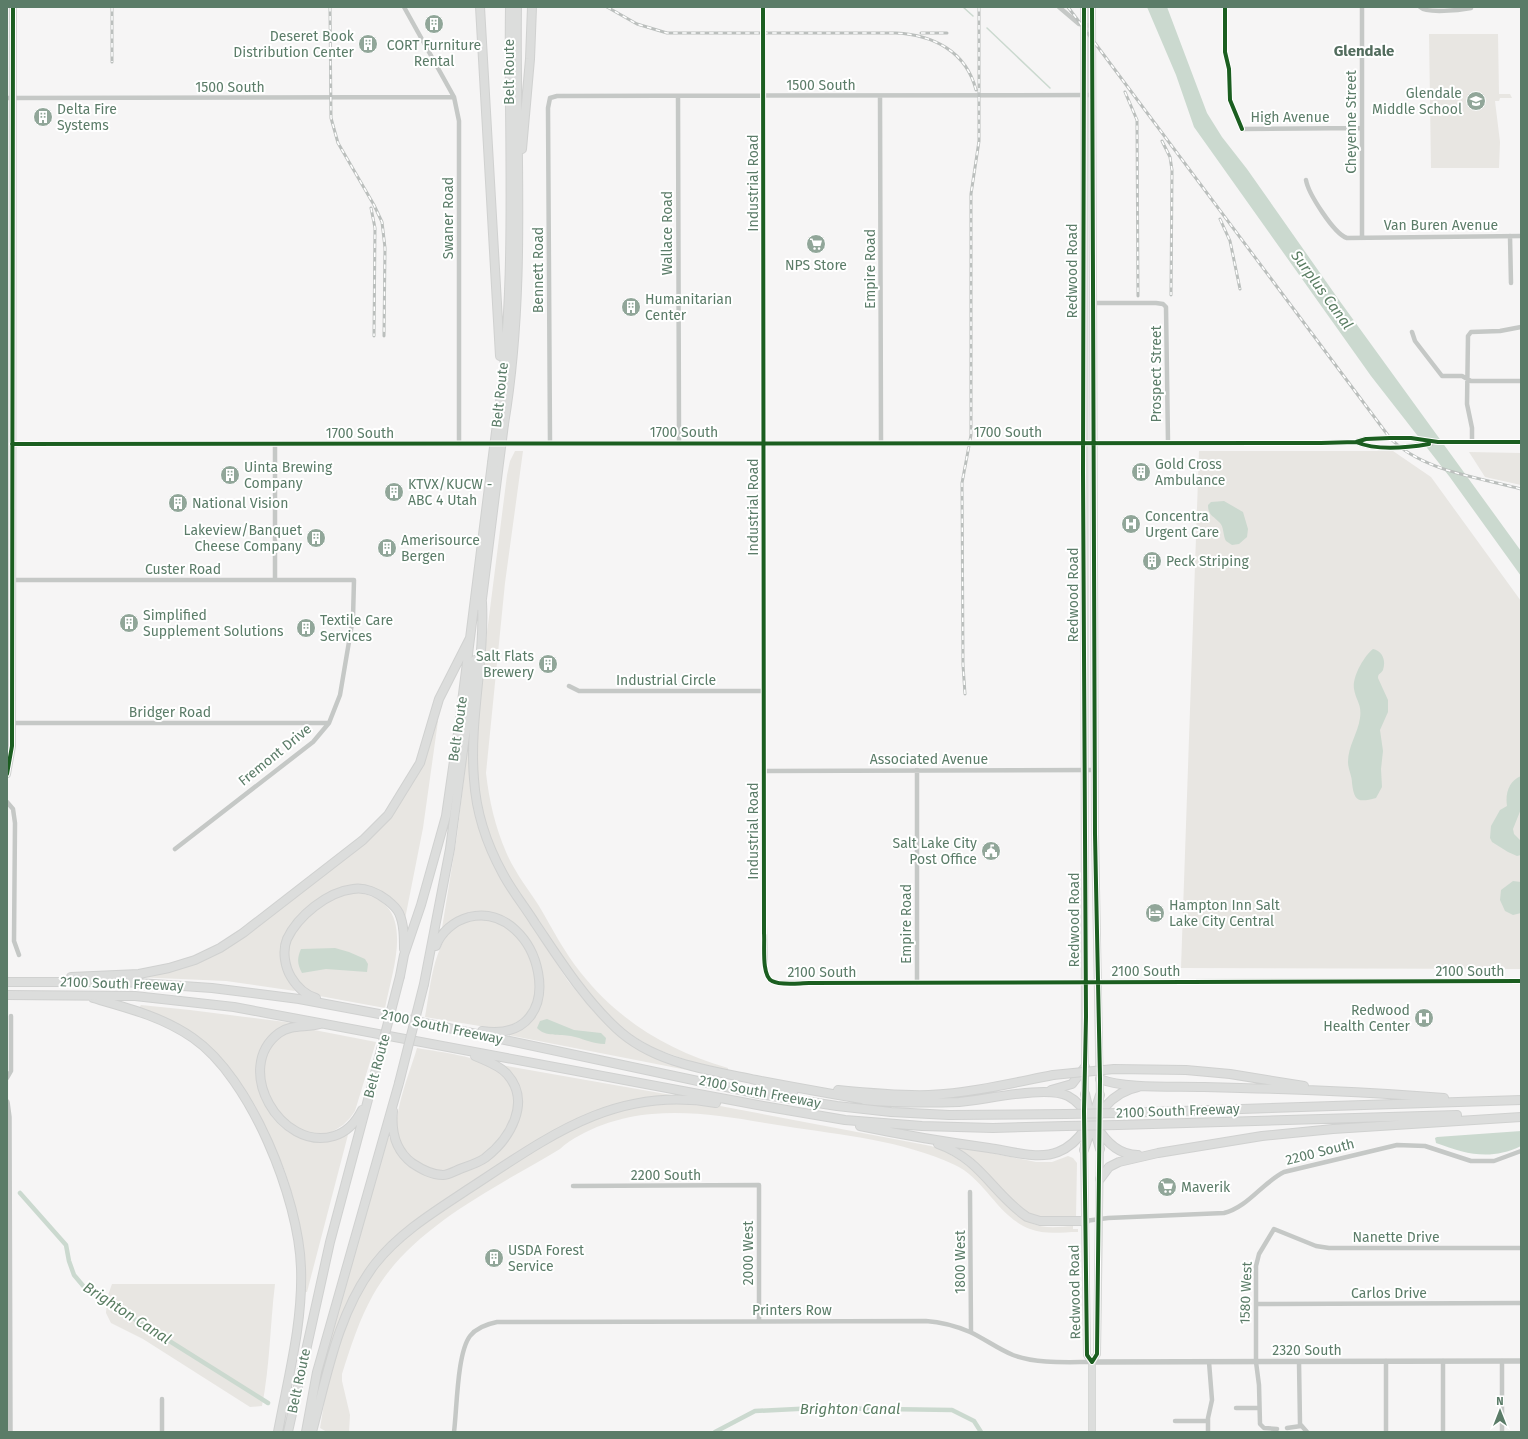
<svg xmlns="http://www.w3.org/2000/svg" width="1528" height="1439" font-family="'Fira Sans',sans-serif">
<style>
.green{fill:#e8e6e2}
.water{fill:#cbd9cf}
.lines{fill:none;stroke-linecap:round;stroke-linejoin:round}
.stream{stroke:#cbd9cf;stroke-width:1.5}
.canal{stroke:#cbd9cf;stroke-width:4.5}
.secondary-casing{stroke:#cfd1d0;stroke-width:8}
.primary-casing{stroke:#d0d2d0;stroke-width:8}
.motorway-casing{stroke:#d0d1d0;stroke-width:10}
.minor{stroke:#c5c8c6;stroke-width:4.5}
.tertiary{stroke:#c5c8c6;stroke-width:5.5}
.secondary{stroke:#dcdddc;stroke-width:6}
.primary{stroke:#dcdddc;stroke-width:7}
.motorway{stroke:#dcdddc;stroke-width:8}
.rail-casing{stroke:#bbbfbd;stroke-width:3}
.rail{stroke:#fff;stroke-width:1.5;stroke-dasharray:4.5;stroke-linecap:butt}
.motorway-bridge-casing{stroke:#d0d1d0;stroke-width:10;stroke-linecap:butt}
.motorway-bridge{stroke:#dcdddc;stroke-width:8}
.cycleway-casing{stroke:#fff;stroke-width:6}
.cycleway{stroke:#1b5e20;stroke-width:4}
.labels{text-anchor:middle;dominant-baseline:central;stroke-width:4;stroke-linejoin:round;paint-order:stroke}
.poi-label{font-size:14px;fill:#5b7c68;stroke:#fff;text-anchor:start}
.street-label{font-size:14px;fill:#5b7c68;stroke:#fff}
.neighbourhood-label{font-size:15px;font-weight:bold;fill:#526c5d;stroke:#fff}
.water-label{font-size:15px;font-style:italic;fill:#5a7d62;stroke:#fff}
</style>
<rect width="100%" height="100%" fill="#f6f5f5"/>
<path class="green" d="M 1429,34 L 1498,34 L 1499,94 L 1510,94 L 1512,98 L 1500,98 L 1499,101 L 1495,101 L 1500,142 L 1499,168 L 1431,168 Z
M 515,451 L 523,451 L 505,583 L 486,773 C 489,800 495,826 506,852 C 514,871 528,889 539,906 C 552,928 564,952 581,973 C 619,1021 669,1051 728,1068 L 728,1070 L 698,1064 L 653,1048 L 622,1029 L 584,993 L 506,877 L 483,824 L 474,771 L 481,680 L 507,475 L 510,461 Z
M 1199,451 L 1393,451 L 1431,477 L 1521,601 L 1521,969 L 1181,968 Z
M 1469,452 L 1521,453 L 1521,485 L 1485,477 Z
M 436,721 L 438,721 L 423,828 L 405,919 L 379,893 L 337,890 L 283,940 C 280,963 282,973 295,991 L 226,981 L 135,977 L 215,951 L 348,853 L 405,792 Z
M 470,729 L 470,775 L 472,795 L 507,888 L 568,981 L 593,1011 L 605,1023 L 668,1063 L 687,1070 L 503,1034 L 528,1020 L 542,987 C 534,969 529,947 519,930 C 510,915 484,910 469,915 C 461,918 452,924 445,929 L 442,928 L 457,836 Z
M 349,892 C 420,896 394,963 385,1008 L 314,995 L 295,981 L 286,961 L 289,937 L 320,904 Z
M 484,918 C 491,921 501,922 507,926 C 512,929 515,936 519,940 C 543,972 545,1020 498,1029 L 425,1017 C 431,986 433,934 465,921 C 471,919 478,919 484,918 Z
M 141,1005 L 190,1010 L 293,1023 C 280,1029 270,1034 262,1047 C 263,1064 261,1083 265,1100 C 269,1122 292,1139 314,1140 C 325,1141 339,1134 349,1131 L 307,1292 L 305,1292 L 302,1241 L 293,1197 L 285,1171 L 255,1105 L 242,1085 L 215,1053 L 139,1008 Z
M 309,1029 L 376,1042 L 355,1111 L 350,1118 L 343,1125 L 332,1132 L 324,1134 L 306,1134 L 278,1116 L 265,1085 L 262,1071 L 267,1050 L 279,1037 L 288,1032 Z
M 417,1048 C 444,1053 476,1055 499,1071 C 550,1107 464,1194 419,1167 C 416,1165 413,1161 411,1158 C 407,1154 401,1149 399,1145 C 389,1120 410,1073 417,1048 Z
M 501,1065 L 677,1096 L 591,1113 L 572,1121 L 432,1208 L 403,1230 L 383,1251 L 330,1350 L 327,1349 L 355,1243 L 388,1137 L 391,1138 C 394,1143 395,1150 399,1155 C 417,1184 456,1181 480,1162 C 486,1158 493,1154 497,1148 C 507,1135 513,1118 520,1104 Z
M 672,1103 L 715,1105 L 931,1146 C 961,1156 981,1177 1003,1200 C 1011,1208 1019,1219 1031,1223 C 1043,1229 1059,1227 1073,1226 L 1073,1229 L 1078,1229 L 1078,1232 C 1062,1232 1045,1235 1030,1229 C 998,1217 985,1179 955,1165 C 902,1140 841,1135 784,1126 C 740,1119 697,1110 652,1114 C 622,1116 582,1129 560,1149 C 495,1188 411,1227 373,1295 C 359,1320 351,1346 342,1374 L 342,1381 L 350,1415 L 349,1432 L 327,1432 L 320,1428 L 331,1363 L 354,1301 L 378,1264 L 405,1235 L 559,1134 L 600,1115 L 640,1105 Z
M 956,1146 L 1036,1162 L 1052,1162 L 1068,1156 L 1073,1158 L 1077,1163 L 1076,1218 L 1048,1219 L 1027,1214 L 955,1149 Z
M 112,1284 L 275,1284 C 270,1325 270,1366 262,1406 L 250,1407 L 143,1339 L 111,1323 L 106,1313 L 107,1298 Z"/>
<path class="water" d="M 1147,7 L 1167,7 L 1207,113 L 1222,137 L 1247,169 L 1339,300 L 1521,551 L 1521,576 L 1449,476 L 1371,376 L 1194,127 L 1176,75 Z
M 1224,501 L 1243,512 L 1248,529 L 1247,537 L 1239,544 L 1232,545 L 1226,541 C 1223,536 1224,527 1220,523 C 1214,516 1208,516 1208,505 L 1211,502 Z
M 1373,649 C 1383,651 1386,661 1383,670 C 1381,674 1378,673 1378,678 L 1388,700 L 1388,712 L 1380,730 L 1383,751 L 1381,769 L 1382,787 L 1376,798 C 1358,803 1354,801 1352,783 C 1352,776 1348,769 1348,762 C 1348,746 1358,733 1360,718 C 1362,704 1356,701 1354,689 C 1352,677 1364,656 1373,649 Z
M 1521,776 L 1521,809 L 1513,829 L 1514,834 L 1521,841 L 1521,855 L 1517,856 L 1508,852 L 1492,842 L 1490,838 L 1491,826 L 1500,810 L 1507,806 C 1505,793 1509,781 1521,776 Z
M 1513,881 L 1521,882 L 1521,913 L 1513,915 L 1505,911 L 1500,900 L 1501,890 Z
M 335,948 L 349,952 L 365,959 L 368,964 L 367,972 L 326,969 L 302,973 C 297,964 297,958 301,949 Z
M 547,1019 L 574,1030 L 601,1033 L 606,1038 L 605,1044 C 592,1044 582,1038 571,1036 C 560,1034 545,1037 537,1028 L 540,1021 Z
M 1521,1131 L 1521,1146 C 1490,1161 1466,1154 1436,1143 L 1435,1138 L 1437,1137 Z"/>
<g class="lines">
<path class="stream" d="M 963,7 L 973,16
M 987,28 L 1050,88"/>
<path class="canal" d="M 20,1193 L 66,1245 L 69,1261 L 74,1275 L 85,1288 L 268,1403
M 715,1432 L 755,1411 L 816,1408 L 952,1410 L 974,1421 L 981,1432"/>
<g class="secondary-casing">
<path id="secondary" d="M 7,774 L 12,746 L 13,7"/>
</g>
<g class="primary-casing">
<path id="primary" d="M 1084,7 L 1085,1099
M 1092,7 L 1095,834 L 1100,1101
M 1084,1145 L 1087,1355 L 1092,1362
M 1092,1432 L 1092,1362 L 1097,1354 L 1100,1143"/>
</g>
<g class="motorway-casing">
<path id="motorway" d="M 480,7 L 500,356
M 522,149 L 530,59 L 532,7
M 497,424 C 518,286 508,146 510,7
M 504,424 C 527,287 515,145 517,7
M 482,602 C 485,661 469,720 474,779 C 476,812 487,845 503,874 C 512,891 525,907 535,923 C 560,960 583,997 616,1028 C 653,1063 708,1070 756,1080 C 793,1087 831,1094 868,1100
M 481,607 L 499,463
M 436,946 C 441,932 454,921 469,917 C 542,900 576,1045 482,1031
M 400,976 L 404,955 L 421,905 L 446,816 L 459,726 L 492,463
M 71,977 L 139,974 L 169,968 L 195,960 L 220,948 L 243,933 L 363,840 L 388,815 L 420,763 L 439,699 L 470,638
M 7,982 L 124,982 L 212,988 L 299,999 L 411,1020 L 759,1094 L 837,1106 L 891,1112 L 949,1115 L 1066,1114
M 424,984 L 450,849 L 475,660
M 7,995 L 135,996 L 234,1007 L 763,1106 L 845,1120 L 922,1126 L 993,1128 L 1066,1126
M 93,998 C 128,1008 163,1017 193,1038 C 251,1078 299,1199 301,1268 C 303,1323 288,1378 278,1432
M 316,998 C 306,995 297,987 291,977 C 285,967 282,951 287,939 C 298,916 327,892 353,889 C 365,887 378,893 387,900 C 392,904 396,907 399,913 C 404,924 404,937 404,949
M 320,1024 C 306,1028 291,1024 279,1033 C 232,1068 281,1152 334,1136 C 347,1132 356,1122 362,1110
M 1186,1070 L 1230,1074 L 1304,1086
M 1100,1079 C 1124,1089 1176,1086 1203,1087 C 1283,1089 1364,1091 1444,1098
M 759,1089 L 793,1093
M 838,1090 C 868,1093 899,1096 929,1095 C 971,1093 1012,1083 1053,1075
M 1051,1090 L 1072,1084 L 1085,1067
M 1085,1094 L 1090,1115
M 864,1100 C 895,1103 927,1103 959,1102 C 985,1100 1046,1085 1068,1096 C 1087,1106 1095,1130 1100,1149
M 393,1111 C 391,1131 395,1150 412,1163 C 421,1169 431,1175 443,1175 C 448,1175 455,1171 460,1169 C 468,1166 478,1163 485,1158 C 510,1139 532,1102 507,1074 C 499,1065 486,1061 475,1056
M 1119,1113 L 1521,1100
M 1096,1125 C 1105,1141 1118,1155 1138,1155
M 1118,1125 L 1457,1115
M 860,1126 C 903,1135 945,1142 989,1148 C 1010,1151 1038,1160 1058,1152 C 1081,1143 1094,1117 1100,1095
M 938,1144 C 981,1159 993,1194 1027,1217 L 1040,1221 L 1085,1221
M 1084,1150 C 1092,1122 1107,1093 1138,1087
M 1100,1179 L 1109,1167 L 1119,1162 L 1158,1153 L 1262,1136 L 1333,1129 L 1521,1117
M 288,1432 L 330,1242 L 374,1077
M 306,1432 L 317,1372 L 399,1083
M 312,1432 C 327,1375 338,1312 375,1264 C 400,1232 437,1210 470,1188 C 548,1137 616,1085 716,1103"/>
</g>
<path class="minor" d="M 404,7 L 454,97 L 459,121 L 459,444
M 763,7 L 764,895 L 766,974 L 771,981 L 780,983 L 1086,982
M 1059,7 L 1079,24 L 1092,26
M 1225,7 L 1225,52 L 1229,69 L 1230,100 L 1242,129 L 1362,128
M 1362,7 L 1362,236
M 1420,7 C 1427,14 1460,10 1471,8
M 678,96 L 679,443
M 880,96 L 881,443
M 7,98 L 454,97
M 1306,180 C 1308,193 1334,234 1347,238 L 1521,236
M 1510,236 L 1511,283
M 1092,303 L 1156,303 L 1163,304 L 1166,307 L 1168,442
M 1412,332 L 1415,341 L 1442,376 L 1462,376 L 1471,381 L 1521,381
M 1472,442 L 1472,428 L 1467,404 L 1468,336 L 1471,332 L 1500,331 L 1521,327
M 550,443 L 548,108 L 550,98 L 557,96 L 1092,95
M 275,444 L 275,580
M 12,580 L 354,580 L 353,618 L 340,695 L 329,723 L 313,742 L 175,849
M 569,686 L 579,691 L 764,691
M 12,723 L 329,723
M 917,770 L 917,983
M 764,771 L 1095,770
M 7,802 L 13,809 L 15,823 L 14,941 L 19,955
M 7,1078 L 11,1071 L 11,1016
M 573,1186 L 759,1185 L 759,1321
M 970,1192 L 971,1332
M 1085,1221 L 1108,1218 L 1224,1213 C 1248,1207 1262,1183 1284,1172 L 1397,1145 L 1425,1146 L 1471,1161 L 1494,1161 L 1521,1151
M 1256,1304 L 1521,1303
M 1299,1362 L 1300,1424 L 1307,1432
M 1236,1408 L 1259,1408
M 1175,1421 L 1208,1421
M 1287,1428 L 1301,1426
M 1277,1429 L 1264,1428 L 1260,1424 L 1259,1385 L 1256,1362 L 1256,1266 L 1259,1254 L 1274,1229 L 1316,1246 L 1329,1248 L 1521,1248
M 162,1432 L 162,1399
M 454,1432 C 457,1409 457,1353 470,1336 C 477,1327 487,1324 497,1322 L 926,1321 C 941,1322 956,1326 970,1332 C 985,1339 998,1349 1013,1355 C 1038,1364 1066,1362 1092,1362
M 1208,1432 L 1208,1418 L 1212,1400 L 1209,1362
M 1386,1432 L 1386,1361
M 1443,1432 L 1443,1361
M 1502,1432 L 1502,1361"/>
<path class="tertiary" d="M 1356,442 C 1378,452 1409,447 1432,443
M 12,444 L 1321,443 L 1356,442 L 1366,439 L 1390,438 L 1411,438 L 1438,442 L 1521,442
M 1086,982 L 1521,981
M 7,1102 L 9,1117 L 10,1432
M 1092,1362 L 1521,1361"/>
<use href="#secondary" class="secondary"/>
<use href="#primary" class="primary"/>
<use href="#motorway" class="motorway"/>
<g class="rail-casing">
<path id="rail" d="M 112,7 L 112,62
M 330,7 L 331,118 L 338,143 L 374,205 L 382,222 L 385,248 L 384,336
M 607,7 L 637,24 L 667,33 L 896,33 C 933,35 966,51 976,90
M 1068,7 L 1390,438 C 1422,471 1478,477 1521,489
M 921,33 L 947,33
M 1125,92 L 1137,120 L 1138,296
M 1162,141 L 1170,157 L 1172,170 L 1171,295
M 371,208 L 375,228 L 374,336
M 1220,219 L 1230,241 L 1240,289
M 965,694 L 963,665 L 962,483 L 971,435 L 971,194 L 979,141 L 979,7"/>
</g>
<use href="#rail" class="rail"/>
<g class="motorway-bridge-casing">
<path id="motorway-bridge" d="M 492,463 L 497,424
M 499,463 L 504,424
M 1053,1075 L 1114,1069 L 1186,1070
M 374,1077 L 400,976
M 399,1083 L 424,984
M 1066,1114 L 1119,1113
M 1066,1126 L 1118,1125"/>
</g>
<use href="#motorway-bridge" class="motorway-bridge"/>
<g class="cycleway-casing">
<path id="cycleway" d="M 763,7 L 764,933 C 765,943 761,976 772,981 C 781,986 799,983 809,983 L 1521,981
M 1084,7 L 1083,472 L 1086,1017 L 1084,1111 L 1087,1355 L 1092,1362 L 1097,1354 L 1100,1079 L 1095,834 L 1092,7
M 1225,7 L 1225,52 L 1229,69 L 1230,100 L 1242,129
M 1356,442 C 1377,451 1406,448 1429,444
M 12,444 L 1321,443 L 1356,442 L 1366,439 L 1390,438 L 1411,438 L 1438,442 L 1521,442
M 7,774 L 12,746 L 13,7"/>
</g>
<use href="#cycleway" class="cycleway"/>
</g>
<defs>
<g id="building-disc" transform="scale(1)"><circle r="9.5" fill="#91a699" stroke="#fff"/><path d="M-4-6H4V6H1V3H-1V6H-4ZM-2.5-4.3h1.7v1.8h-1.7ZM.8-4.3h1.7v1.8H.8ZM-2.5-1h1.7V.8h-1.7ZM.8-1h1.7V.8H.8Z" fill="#fff"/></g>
<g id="school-disc" transform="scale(1)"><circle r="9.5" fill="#91a699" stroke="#fff"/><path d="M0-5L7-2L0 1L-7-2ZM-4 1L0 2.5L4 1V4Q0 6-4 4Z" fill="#fff"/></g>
<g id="supermarket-disc" transform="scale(1)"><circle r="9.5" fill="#91a699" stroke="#fff"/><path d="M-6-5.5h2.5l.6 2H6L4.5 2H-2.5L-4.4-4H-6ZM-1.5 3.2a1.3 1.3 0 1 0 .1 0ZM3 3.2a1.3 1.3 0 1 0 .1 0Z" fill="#fff"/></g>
<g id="hospital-disc" transform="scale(1)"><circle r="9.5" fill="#91a699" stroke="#fff"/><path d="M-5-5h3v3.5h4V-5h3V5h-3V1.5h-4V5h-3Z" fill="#fff"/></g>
<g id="civic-disc" transform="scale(1)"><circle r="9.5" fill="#91a699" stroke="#fff"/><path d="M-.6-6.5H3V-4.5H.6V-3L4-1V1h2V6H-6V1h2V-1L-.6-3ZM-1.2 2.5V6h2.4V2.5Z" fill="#fff"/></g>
<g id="hotel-disc" transform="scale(1)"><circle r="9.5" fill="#91a699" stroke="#fff"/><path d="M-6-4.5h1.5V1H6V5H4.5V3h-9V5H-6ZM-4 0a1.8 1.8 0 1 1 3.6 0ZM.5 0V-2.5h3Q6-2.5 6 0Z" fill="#fff"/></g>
</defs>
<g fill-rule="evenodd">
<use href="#building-disc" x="434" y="24"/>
<use href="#building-disc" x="368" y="44"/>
<use href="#school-disc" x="1476" y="101"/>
<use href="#building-disc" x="43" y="117"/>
<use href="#supermarket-disc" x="816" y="244"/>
<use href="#building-disc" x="631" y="307"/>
<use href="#building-disc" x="1141" y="472"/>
<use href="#building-disc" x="230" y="475"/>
<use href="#building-disc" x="394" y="492"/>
<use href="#building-disc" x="178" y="503"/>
<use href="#hospital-disc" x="1131" y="524"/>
<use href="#building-disc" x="316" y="538"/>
<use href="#building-disc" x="387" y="548"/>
<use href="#building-disc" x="1152" y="561"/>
<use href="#building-disc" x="129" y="623"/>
<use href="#building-disc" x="306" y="628"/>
<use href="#building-disc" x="548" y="664"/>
<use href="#civic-disc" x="991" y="851"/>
<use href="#hotel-disc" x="1155" y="913"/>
<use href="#hospital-disc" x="1424" y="1018"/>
<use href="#supermarket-disc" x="1167" y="1187"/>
<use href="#building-disc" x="494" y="1258"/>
</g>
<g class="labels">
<g class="poi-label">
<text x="354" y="36" text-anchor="end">Deseret Book<tspan x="354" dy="16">Distribution Center</tspan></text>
<text x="434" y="45" text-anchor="middle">CORT Furniture<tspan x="434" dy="16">Rental</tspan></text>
<text x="1462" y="93" text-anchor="end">Glendale<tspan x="1462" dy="16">Middle School</tspan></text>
<text x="57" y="109">Delta Fire<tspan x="57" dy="16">Systems</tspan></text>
<text x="816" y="265" text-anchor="middle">NPS Store</text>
<text x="645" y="299">Humanitarian<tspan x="645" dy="16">Center</tspan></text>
<text x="1155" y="464">Gold Cross<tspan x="1155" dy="16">Ambulance</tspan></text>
<text x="244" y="467">Uinta Brewing<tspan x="244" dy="16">Company</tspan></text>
<text x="408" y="484">KTVX/KUCW -<tspan x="408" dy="16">ABC 4 Utah</tspan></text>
<text x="192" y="503">National Vision</text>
<text x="1145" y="516">Concentra<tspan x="1145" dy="16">Urgent Care</tspan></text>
<text x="302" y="530" text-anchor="end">Lakeview/Banquet<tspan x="302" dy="16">Cheese Company</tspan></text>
<text x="401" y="540">Amerisource<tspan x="401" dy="16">Bergen</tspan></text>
<text x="1166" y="561">Peck Striping</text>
<text x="143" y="615">Simplified<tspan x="143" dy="16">Supplement Solutions</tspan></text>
<text x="320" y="620">Textile Care<tspan x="320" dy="16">Services</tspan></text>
<text x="534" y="656" text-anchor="end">Salt Flats<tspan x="534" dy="16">Brewery</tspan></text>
<text x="977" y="843" text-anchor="end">Salt Lake City<tspan x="977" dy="16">Post Office</tspan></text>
<text x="1169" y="905">Hampton Inn Salt<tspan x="1169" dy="16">Lake City Central</tspan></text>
<text x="1410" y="1010" text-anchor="end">Redwood<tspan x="1410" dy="16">Health Center</tspan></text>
<text x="1181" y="1187">Maverik</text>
<text x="508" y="1250">USDA Forest<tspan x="508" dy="16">Service</tspan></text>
</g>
<g class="street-label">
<text transform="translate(509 72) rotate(-90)">Belt Route</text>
<text x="821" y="85">1500 South</text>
<text x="230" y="87">1500 South</text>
<text x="1290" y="117">High Avenue</text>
<text transform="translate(1351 122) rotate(-90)">Cheyenne Street</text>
<text transform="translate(753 183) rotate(-90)">Industrial Road</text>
<text transform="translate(448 218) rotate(-90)">Swaner Road</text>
<text x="1441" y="225">Van Buren Avenue</text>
<text transform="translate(667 233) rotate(-90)">Wallace Road</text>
<text transform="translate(870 269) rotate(-90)">Empire Road</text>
<text transform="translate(538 270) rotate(-90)">Bennett Road</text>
<text transform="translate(1072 271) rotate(-90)">Redwood Road</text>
<text transform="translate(1156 374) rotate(-90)">Prospect Street</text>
<text transform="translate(500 395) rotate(-84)">Belt Route</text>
<text x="684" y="432">1700 South</text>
<text x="1008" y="432">1700 South</text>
<text x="360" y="433">1700 South</text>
<text transform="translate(753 507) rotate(-90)">Industrial Road</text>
<text x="183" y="569">Custer Road</text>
<text transform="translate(1073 595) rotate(-90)">Redwood Road</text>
<text x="666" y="680">Industrial Circle</text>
<text x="170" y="712">Bridger Road</text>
<text transform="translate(458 729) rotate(-82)">Belt Route</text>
<text transform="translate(275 755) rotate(-39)">Fremont Drive</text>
<text x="929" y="759">Associated Avenue</text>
<text transform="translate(753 831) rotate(-90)">Industrial Road</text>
<text transform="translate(1074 920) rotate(-90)">Redwood Road</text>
<text transform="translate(906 924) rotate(-90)">Empire Road</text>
<text x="1146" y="971">2100 South</text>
<text x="1470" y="971">2100 South</text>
<text x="822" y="972">2100 South</text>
<text transform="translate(122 984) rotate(2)">2100 South Freeway</text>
<text transform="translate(442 1027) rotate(12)">2100 South Freeway</text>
<text transform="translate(377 1066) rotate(-75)">Belt Route</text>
<text transform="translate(760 1092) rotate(11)">2100 South Freeway</text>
<text transform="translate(1178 1111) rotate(-2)">2100 South Freeway</text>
<text transform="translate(1320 1152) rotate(-14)">2200 South</text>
<text x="666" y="1175">2200 South</text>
<text x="1396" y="1237">Nanette Drive</text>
<text transform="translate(748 1253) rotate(-90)">2000 West</text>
<text transform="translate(960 1262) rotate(-90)">1800 West</text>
<text transform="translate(1075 1292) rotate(-91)">Redwood Road</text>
<text transform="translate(1246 1293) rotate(-88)">1580 West</text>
<text x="1389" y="1293">Carlos Drive</text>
<text x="792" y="1310">Printers Row</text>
<text x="1307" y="1350">2320 South</text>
<text transform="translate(299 1381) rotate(-78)">Belt Route</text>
</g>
<g class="neighbourhood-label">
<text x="1364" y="51">Glendale</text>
</g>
<g class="water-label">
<text transform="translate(1322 290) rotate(54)">Surplus Canal</text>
<text transform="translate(127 1313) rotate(33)">Brighton Canal</text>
<text x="850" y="1409">Brighton Canal</text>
</g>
</g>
<rect width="1528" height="1439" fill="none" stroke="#5b7c68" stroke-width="16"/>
<g transform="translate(1500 1411)" stroke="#ffffff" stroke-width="3" paint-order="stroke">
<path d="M0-3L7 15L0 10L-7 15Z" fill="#5b7c68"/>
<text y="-6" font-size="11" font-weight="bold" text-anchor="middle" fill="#5b7c68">N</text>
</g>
</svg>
